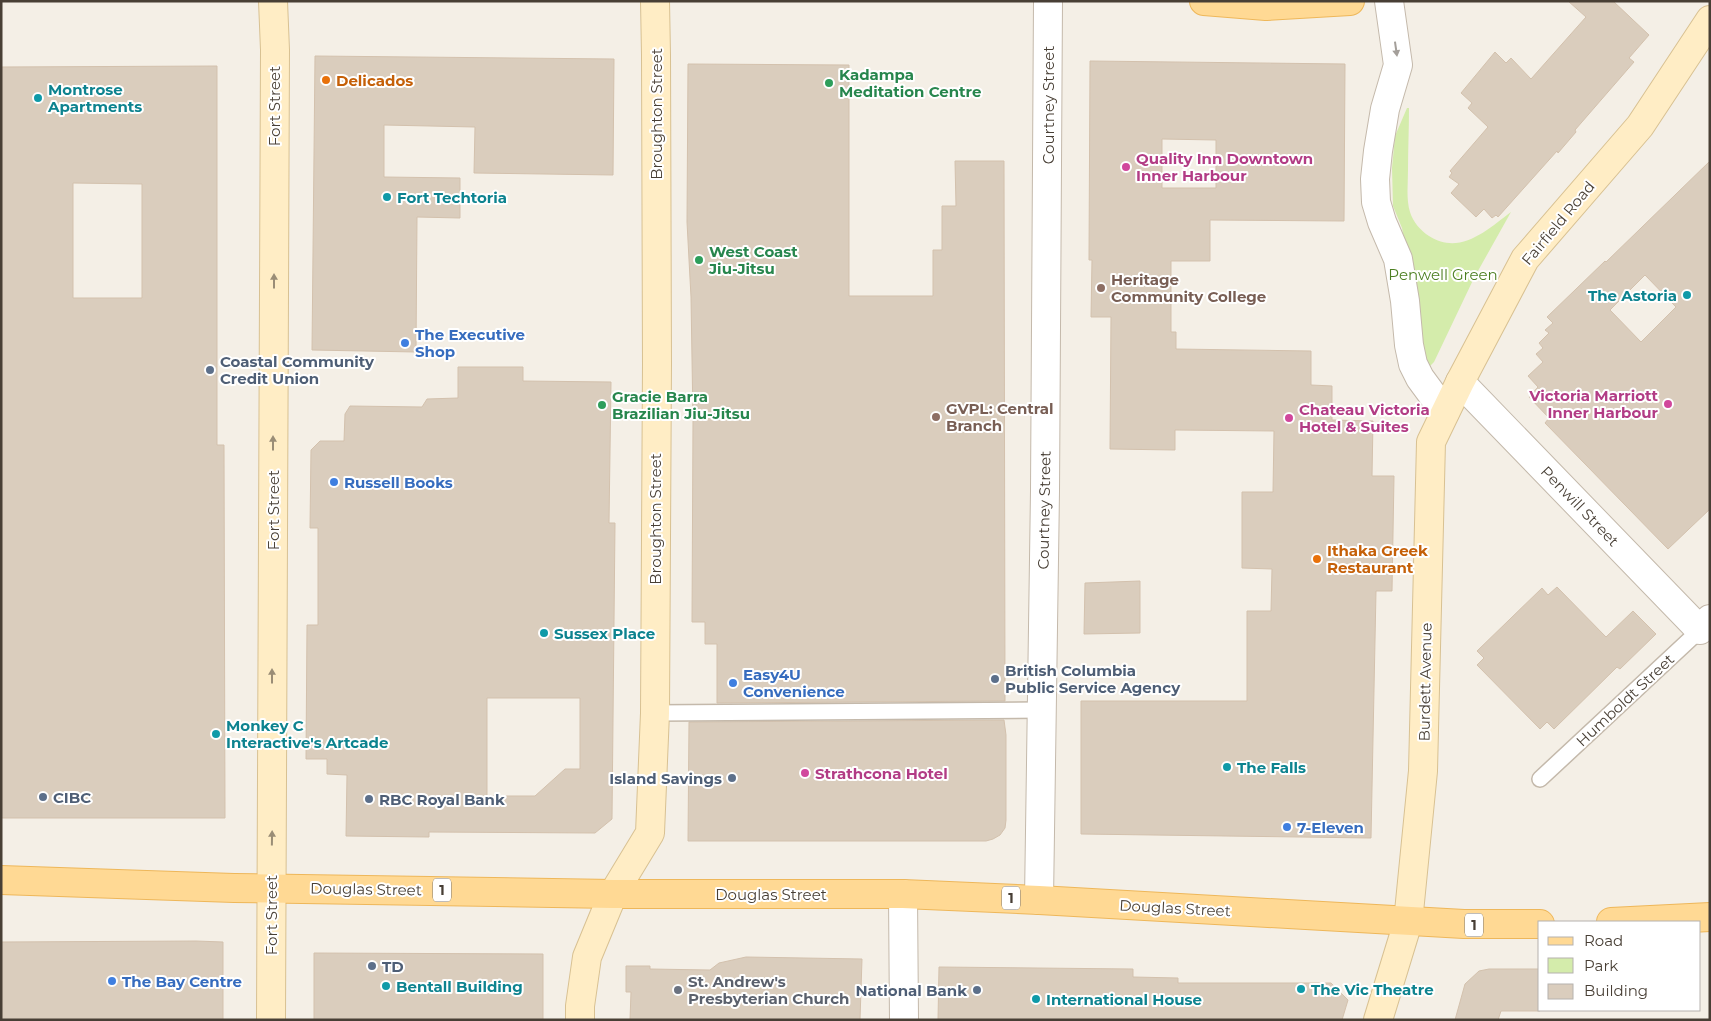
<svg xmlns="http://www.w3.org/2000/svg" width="1711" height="1021" font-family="Montserrat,sans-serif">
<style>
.green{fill:#d4ecab}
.building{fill:#dacdbd;stroke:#d3c1ad;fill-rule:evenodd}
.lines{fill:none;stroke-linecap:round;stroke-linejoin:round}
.lane-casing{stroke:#c4b9ab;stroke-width:18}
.street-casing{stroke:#c4b9ab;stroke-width:30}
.secondary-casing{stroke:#d8c192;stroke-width:30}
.primary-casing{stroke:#eeb75a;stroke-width:30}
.lane{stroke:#fff;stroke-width:15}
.street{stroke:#fff;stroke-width:28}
.secondary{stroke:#ffedc5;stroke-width:28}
.primary{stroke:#ffd994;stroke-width:28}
.oneway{fill:#a49f9a}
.oneway2{fill:#9a8d76}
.food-dot{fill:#e8710a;stroke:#fff;stroke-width:2}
.leisure-dot{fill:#2e9e5b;stroke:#fff;stroke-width:2}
.culture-dot{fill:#0f9aa8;stroke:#fff;stroke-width:2}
.hotel-dot{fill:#d1479c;stroke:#fff;stroke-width:2}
.education-dot{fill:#8d6e63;stroke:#fff;stroke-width:2}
.shop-dot{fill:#3f7fe0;stroke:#fff;stroke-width:2}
.service-dot{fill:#5c6f8a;stroke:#fff;stroke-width:2}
.worship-dot{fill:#6b7280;stroke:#fff;stroke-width:2}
.labels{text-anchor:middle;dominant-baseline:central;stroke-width:4;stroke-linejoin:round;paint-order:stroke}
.shield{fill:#fff;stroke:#7f7972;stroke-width:1}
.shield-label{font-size:14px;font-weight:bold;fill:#483f35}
.leisure-label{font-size:15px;font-weight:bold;fill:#27864d;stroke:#fff;text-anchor:start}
.food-label{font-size:15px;font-weight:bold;fill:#c56008;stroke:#fff;text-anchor:start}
.culture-label{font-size:15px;font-weight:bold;fill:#0d838f;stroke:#fff;text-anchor:start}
.street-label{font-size:15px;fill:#483f35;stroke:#fff}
.hotel-label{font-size:15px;font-weight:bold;fill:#b23c85;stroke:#fff;text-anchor:start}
.park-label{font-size:15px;fill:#4c7f22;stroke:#fff}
.education-label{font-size:15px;font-weight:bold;fill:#785e54;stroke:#fff;text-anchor:start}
.shop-label{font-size:15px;font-weight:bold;fill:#366cbe;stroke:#fff;text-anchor:start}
.service-label{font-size:15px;font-weight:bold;fill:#4e5e75;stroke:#fff;text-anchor:start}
.worship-label{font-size:15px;font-weight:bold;fill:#5b616d;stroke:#fff;text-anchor:start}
</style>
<rect width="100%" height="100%" fill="#f4efe6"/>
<path class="green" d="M 1407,108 L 1409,108 C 1409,129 1408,149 1408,170 C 1408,184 1406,199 1410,212 C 1413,222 1421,231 1429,236 C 1460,256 1487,230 1511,212 L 1474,278 L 1434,362 L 1427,369 L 1423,367 L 1413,283 L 1402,228 L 1393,206 L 1392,168 L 1395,136 Z"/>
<path class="building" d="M 1568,1 L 1613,1 L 1649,35 L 1629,58 L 1634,62 L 1575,130 L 1576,132 L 1558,153 L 1557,151 L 1498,217 L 1496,215 L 1492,218 L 1484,209 L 1476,217 L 1451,193 L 1459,184 L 1449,177 L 1452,173 L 1450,171 L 1488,127 L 1468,108 L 1472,103 L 1461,93 L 1495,52 L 1506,63 L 1511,58 L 1531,79 L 1586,17 Z
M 315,56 L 614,59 L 613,175 L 474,173 L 475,127 L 384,125 L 384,177 L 460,178 L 460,218 L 417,217 L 416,352 L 312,350 Z
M 1090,61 L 1345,64 L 1344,221 L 1210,220 L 1210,261 L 1171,261 L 1171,332 L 1176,332 L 1176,349 L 1311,351 L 1311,385 L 1332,386 L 1332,420 L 1373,421 L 1372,476 L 1394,476 L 1392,591 L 1376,591 L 1371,838 L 1081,834 L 1081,701 L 1247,701 L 1247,611 L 1271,611 L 1272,569 L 1242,568 L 1242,492 L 1273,492 L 1274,431 L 1175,430 L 1175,450 L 1110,449 L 1111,317 L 1091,317 L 1092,260 L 1089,260 ZM 1162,139 L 1216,140 L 1216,188 L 1162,188 Z
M 688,64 L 849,65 L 849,296 L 933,296 L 933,250 L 942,250 L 942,206 L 956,206 L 955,161 L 1004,161 L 1005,701 L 717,703 L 717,644 L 705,644 L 705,622 L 692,622 L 693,420 L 691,297 L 687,222 Z
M 217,66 L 217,445 L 224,445 L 225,818 L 1,818 L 1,67 ZM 73,183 L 142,184 L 142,298 L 73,298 Z
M 1710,161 L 1710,509 L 1668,549 L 1545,423 L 1549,418 L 1529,397 L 1538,387 L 1528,376 L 1543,362 L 1536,354 L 1543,348 L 1539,343 L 1549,333 L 1545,330 L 1553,323 L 1547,317 L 1605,261 L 1606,262 ZM 1645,275 L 1676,307 L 1641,342 L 1610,310 Z
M 458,367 L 523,367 L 523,381 L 611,382 L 609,523 L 615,523 L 612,819 L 595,833 L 429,832 L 429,837 L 346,836 L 347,775 L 327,774 L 327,759 L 306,759 L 307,625 L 318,625 L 318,528 L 310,528 L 311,450 L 320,441 L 344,441 L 345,414 L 350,406 L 422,407 L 427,399 L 458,398 ZM 487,698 L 580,698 L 580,769 L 565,769 L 535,796 L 487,796 Z
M 1140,581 L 1140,633 L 1084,634 L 1085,583 Z
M 1557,587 L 1606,637 L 1633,611 L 1656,634 L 1620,669 L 1617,667 L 1554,729 L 1547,722 L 1540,729 L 1477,665 L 1484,658 L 1477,651 L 1542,588 L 1548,595 Z
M 1004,720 L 1006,735 L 1006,820 L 1005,828 L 1000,835 L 993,839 L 986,841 L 688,841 L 689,722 Z
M 196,941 L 223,942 L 223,1020 L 1,1020 L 1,942 Z
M 314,953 L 543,954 L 543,1020 L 314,1020 Z
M 746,957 L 862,959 L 860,1020 L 630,1020 L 631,992 L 626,992 L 626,966 L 650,966 L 650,969 L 710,970 L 719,963 Z
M 939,967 L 1133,969 L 1133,977 L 1178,978 L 1178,983 L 1331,983 L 1348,1000 L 1342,1020 L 938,1020 Z
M 1489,969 L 1540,969 L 1540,1011 L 1501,1011 L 1498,1020 L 1455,1020 L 1465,984 L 1479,971 Z"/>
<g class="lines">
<g class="lane-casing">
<path id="lane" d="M 655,713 L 1042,710
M 1540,779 L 1700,630"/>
</g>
<g class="street-casing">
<path id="street" d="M 1389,1 L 1398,65 L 1385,109 L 1378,151 L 1375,179 L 1376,202 L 1382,222 L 1398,259 L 1405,301 L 1409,345 L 1413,364 L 1420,378 L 1445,412
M 1460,382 L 1700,630 L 1710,619
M 903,894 L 904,1020
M 1039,900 L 1045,491 L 1048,1"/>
</g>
<g class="secondary-casing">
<path id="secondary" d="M 271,1020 L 275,50 L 273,1
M 580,1020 L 580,1006 L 587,957 L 613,894 L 650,833 L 655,713 L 657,363 L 656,55 L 655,1
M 1378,1020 L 1408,922 L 1423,771 L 1431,442 L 1460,382 L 1525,259 L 1640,126 L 1710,20"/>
</g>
<g class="primary-casing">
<path id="primary" d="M 1204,1 L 1266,6 L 1350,1
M 1,880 L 234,888 L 613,894 L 903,894 L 1039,900 L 1464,924 L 1540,924
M 1611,922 L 1710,917"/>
</g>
<use href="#lane" class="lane"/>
<use href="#street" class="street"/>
<use href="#secondary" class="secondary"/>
<use href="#primary" class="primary"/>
</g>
<defs><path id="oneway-solid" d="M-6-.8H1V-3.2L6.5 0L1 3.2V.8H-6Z" transform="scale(1.25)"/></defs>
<use class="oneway" href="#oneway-solid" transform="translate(1396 49) rotate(82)"/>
<g class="oneway2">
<use href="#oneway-solid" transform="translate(274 281) rotate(-90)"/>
<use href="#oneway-solid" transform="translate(273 443) rotate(-90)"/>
<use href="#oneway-solid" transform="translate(272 676) rotate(-90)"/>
<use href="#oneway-solid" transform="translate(272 838) rotate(-89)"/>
</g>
<g class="food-dot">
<circle cx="326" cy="80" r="5"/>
<circle cx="1317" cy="559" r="5"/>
</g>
<g class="leisure-dot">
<circle cx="829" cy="83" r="5"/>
<circle cx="699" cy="260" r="5"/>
<circle cx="602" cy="405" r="5"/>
</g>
<g class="culture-dot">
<circle cx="38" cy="98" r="5"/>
<circle cx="387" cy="197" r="5"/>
<circle cx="1687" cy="295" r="5"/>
<circle cx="544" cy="633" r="5"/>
<circle cx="216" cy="734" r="5"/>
<circle cx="1227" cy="767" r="5"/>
<circle cx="386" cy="986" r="5"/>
<circle cx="1301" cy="989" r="5"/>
<circle cx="1036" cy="999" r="5"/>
</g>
<g class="hotel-dot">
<circle cx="1126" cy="167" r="5"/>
<circle cx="1668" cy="404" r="5"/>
<circle cx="1289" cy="418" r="5"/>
<circle cx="805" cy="773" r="5"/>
</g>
<g class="education-dot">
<circle cx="1101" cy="288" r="5"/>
<circle cx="936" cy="417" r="5"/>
</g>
<g class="shop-dot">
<circle cx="405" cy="343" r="5"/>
<circle cx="334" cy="482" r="5"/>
<circle cx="733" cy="683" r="5"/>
<circle cx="1287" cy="827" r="5"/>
<circle cx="112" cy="981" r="5"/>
</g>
<g class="service-dot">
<circle cx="210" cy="370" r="5"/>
<circle cx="995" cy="679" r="5"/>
<circle cx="732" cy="778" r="5"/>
<circle cx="43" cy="797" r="5"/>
<circle cx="369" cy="799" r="5"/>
<circle cx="372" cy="966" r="5"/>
<circle cx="977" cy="990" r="5"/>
</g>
<circle class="worship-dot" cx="678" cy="990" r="5"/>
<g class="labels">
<g class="shield">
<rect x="433" y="878.5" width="18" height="23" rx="4"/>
<rect x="1002" y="886.5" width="18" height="23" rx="4"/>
<rect x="1465" y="913.5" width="18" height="23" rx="4"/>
</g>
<g class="shield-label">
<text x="442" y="890">1</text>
<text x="1011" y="898">1</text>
<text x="1474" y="925">1</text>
</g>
<g class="leisure-label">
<text x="839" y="74">Kadampa<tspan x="839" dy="17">Meditation Centre</tspan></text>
<text x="709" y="251">West Coast<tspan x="709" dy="17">Jiu-Jitsu</tspan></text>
<text x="612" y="396">Gracie Barra<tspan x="612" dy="17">Brazilian Jiu-Jitsu</tspan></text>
</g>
<g class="food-label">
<text x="336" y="80">Delicados</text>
<text x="1327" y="550">Ithaka Greek<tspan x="1327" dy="17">Restaurant</tspan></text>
</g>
<g class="culture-label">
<text x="48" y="89">Montrose<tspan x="48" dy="17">Apartments</tspan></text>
<text x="397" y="197">Fort Techtoria</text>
<text x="1677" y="295" text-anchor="end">The Astoria</text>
<text x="554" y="633">Sussex Place</text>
<text x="226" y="725">Monkey C<tspan x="226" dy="17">Interactive's Artcade</tspan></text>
<text x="1237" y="767">The Falls</text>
<text x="396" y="986">Bentall Building</text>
<text x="1311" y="989">The Vic Theatre</text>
<text x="1046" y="999">International House</text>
</g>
<g class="street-label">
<text transform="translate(1048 105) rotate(-90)">Courtney Street</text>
<text transform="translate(274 106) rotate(-90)">Fort Street</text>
<text transform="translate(656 114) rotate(-90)">Broughton Street</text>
<text transform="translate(1558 223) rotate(-50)">Fairfield Road</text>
<text transform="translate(1580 506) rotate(46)">Penwill Street</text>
<text transform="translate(273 510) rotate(-90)">Fort Street</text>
<text transform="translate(1044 510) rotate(-89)">Courtney Street</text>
<text transform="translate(655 519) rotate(-90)">Broughton Street</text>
<text transform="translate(1425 682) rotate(-89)">Burdett Avenue</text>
<text transform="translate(1625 700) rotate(-43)">Humboldt Street</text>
<text transform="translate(366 889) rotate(1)">Douglas Street</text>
<text x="771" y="894">Douglas Street</text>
<text transform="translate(1175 908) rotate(3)">Douglas Street</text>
<text transform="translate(271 915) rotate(-90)">Fort Street</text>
</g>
<g class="hotel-label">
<text x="1136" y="158">Quality Inn Downtown<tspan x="1136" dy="17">Inner Harbour</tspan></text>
<text x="1658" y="395" text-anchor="end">Victoria Marriott<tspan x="1658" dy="17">Inner Harbour</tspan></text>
<text x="1299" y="409">Chateau Victoria<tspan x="1299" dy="17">Hotel &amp; Suites</tspan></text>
<text x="815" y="773">Strathcona Hotel</text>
</g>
<g class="park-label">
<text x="1443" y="274">Penwell Green</text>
</g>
<g class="education-label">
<text x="1111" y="279">Heritage<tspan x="1111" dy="17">Community College</tspan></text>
<text x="946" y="408">GVPL: Central<tspan x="946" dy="17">Branch</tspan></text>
</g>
<g class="shop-label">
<text x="415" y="334">The Executive<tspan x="415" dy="17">Shop</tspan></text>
<text x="344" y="482">Russell Books</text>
<text x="743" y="674">Easy4U<tspan x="743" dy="17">Convenience</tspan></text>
<text x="1297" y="827">7-Eleven</text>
<text x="122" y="981">The Bay Centre</text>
</g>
<g class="service-label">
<text x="220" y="361">Coastal Community<tspan x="220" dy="17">Credit Union</tspan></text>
<text x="1005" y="670">British Columbia<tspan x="1005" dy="17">Public Service Agency</tspan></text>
<text x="722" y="778" text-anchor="end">Island Savings</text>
<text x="53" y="797">CIBC</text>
<text x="379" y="799">RBC Royal Bank</text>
<text x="382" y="966">TD</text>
<text x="967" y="990" text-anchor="end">National Bank</text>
</g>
<g class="worship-label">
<text x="688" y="981">St. Andrew's<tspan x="688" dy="17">Presbyterian Church</tspan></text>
</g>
</g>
<rect width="1711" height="1021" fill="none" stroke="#483f35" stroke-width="5"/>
<rect x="1538" y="921" width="162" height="90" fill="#ffffff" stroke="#b6b2ae"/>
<rect x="1548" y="937" width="25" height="8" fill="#ffd994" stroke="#b6b2ae"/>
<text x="1584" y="946" font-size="15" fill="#483f35">Road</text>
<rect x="1548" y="958" width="25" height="15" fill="#d4ecab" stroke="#b6b2ae"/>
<text x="1584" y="971" font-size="15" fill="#483f35">Park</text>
<rect x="1548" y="984" width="25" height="15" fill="#dacdbd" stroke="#b6b2ae"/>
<text x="1584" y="996" font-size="15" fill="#483f35">Building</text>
</svg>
